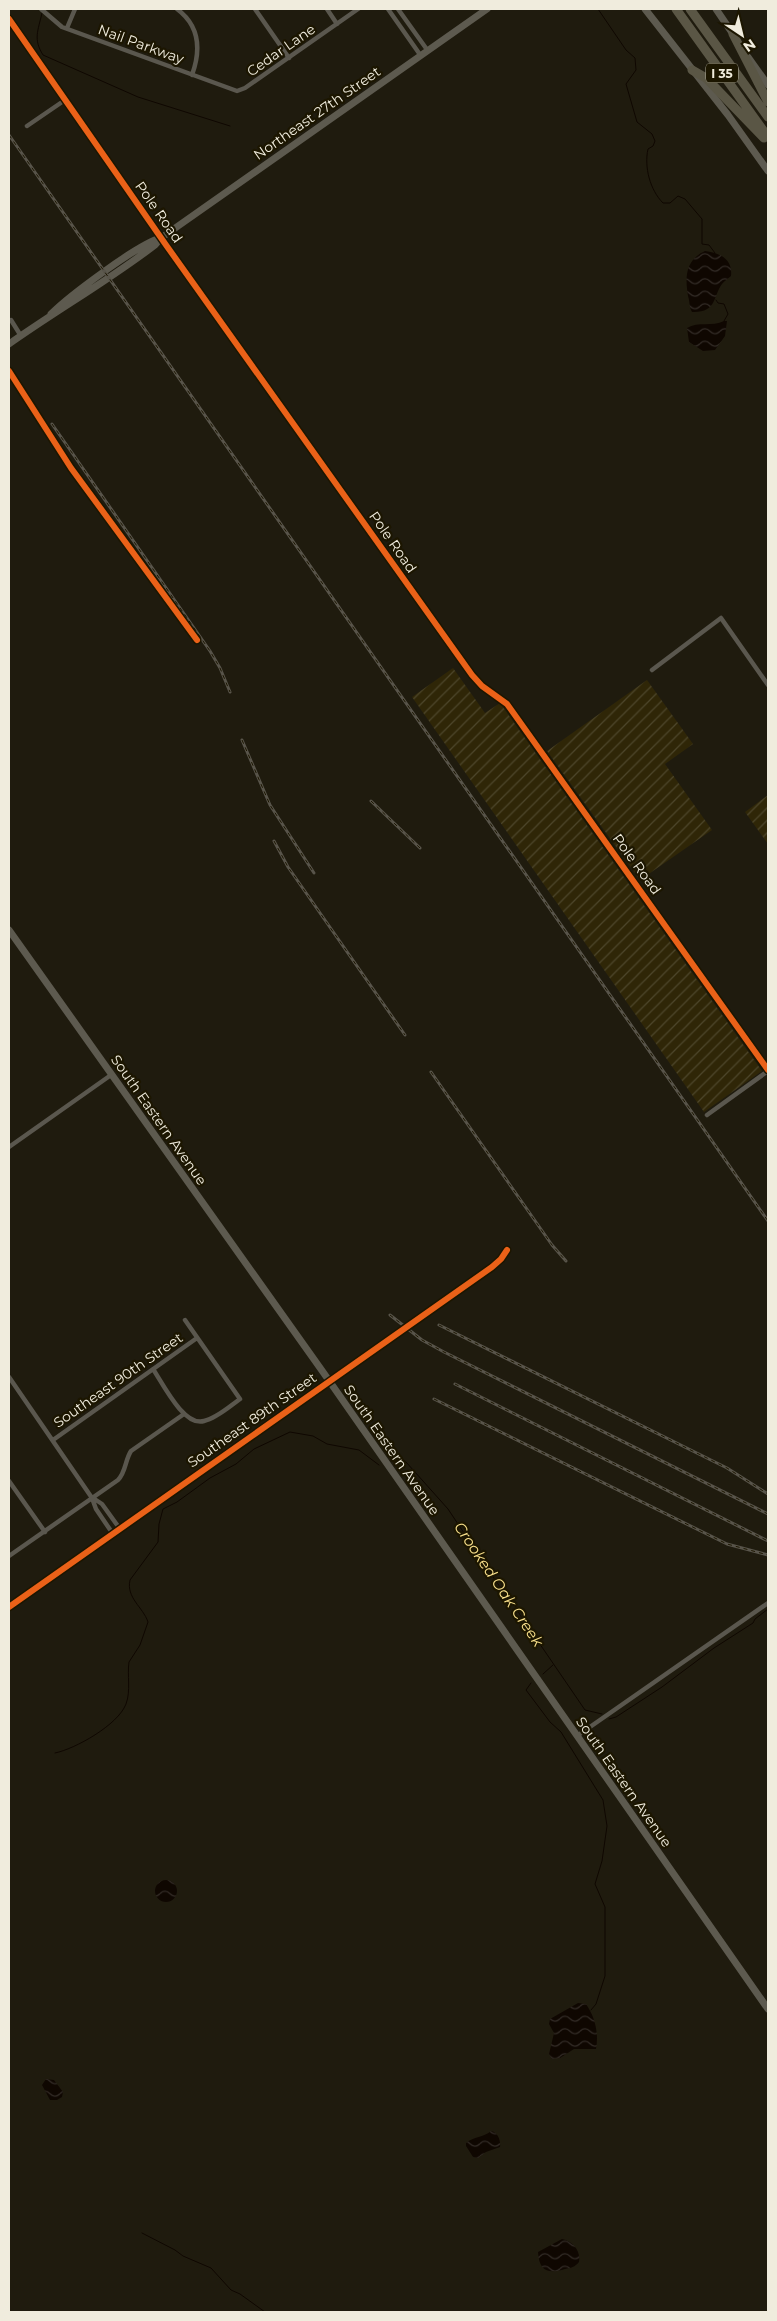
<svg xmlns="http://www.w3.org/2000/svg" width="777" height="2321" font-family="Montserrat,sans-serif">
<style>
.industrial{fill:url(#industrial-furrows)}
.water{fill:url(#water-waves)}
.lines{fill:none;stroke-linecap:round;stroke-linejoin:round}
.stream{stroke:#0f0701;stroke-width:1}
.street{stroke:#5a574e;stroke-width:4.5}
.secondary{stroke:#5d5a4f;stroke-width:7}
.highway{stroke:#5a5645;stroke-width:9}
.rail-casing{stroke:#58544a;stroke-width:3}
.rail{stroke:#1c1600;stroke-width:1;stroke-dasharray:4;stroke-linecap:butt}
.cycleway-casing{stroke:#1c1600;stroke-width:9}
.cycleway{stroke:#ea6118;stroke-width:6}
.labels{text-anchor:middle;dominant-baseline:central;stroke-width:4.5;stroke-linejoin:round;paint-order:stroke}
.shield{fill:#1c1600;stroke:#b0ac9b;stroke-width:1}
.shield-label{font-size:12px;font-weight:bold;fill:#f0ecdd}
.street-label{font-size:14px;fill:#f0ecdd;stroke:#1c1600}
.water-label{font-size:15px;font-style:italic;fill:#fbe28c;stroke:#1c1600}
</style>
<defs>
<pattern id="industrial-furrows" width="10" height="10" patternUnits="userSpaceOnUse" patternTransform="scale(1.25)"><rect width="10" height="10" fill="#2f2607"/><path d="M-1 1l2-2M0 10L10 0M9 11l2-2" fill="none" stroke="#4d462b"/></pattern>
<pattern id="water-waves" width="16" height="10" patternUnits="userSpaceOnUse" patternTransform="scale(1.25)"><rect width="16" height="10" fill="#0f0701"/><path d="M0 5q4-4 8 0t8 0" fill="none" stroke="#322b26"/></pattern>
</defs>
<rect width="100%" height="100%" fill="#1f1b0e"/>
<path class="industrial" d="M 453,668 L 485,713 L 500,703 L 762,1071 L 704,1112 L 412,697 Z
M 647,680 L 693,744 L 665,764 L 712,830 L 640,880 L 547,751 Z
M 768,795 L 768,844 L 745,812 Z"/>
<path class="water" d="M 705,251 C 720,253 733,259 731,276 C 728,279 724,281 722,284 C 713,296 717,313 692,312 C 689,307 690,302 688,296 C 685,278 685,260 705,251 Z
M 724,321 L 727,321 L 725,336 L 715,350 L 703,351 L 689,342 L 687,328 C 698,321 712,327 724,321 Z
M155 1891a11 11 0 1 1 22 0a11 11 0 1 1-22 0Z
M 578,2003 L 586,2004 C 595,2017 599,2033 596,2049 L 574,2049 L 560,2058 L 552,2059 L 549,2054 L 554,2033 L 549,2024 L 550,2019 Z
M 46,2079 L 54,2080 L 63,2092 L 62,2097 L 57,2100 L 50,2100 L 42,2085 Z
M 491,2131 C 498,2132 501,2141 500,2147 L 486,2152 L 478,2158 L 473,2157 L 466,2146 L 466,2143 C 474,2136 483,2138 491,2131 Z
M 562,2239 C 573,2241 581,2251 579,2262 C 575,2267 571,2268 565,2269 C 549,2274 539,2272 538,2252 Z"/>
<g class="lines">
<path class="stream" d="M 598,9 L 626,50 L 635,58 L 636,70 L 626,84 L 637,122 L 652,134 L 655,141 L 653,146 L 648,149 C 644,167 650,190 663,203 L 670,203 L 678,196 L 685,199 L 702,219 L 702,244 L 709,245 L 715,253
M 42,13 C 38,31 33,39 43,55 L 138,97 L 230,126
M 716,300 L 718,303 L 724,304 L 728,314 L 724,321
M 391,1456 L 400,1457 L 406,1462 L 448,1509 L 506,1596 L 515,1605 L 520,1615 L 585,1710 L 602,1714
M 543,1674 L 553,1665
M 531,1683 L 526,1690 L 550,1722 L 561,1732 L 603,1800 L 607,1826 L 602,1861 L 595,1884 L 605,1907 L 605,1976 L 596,2004 L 591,2010
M 609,1719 L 616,1717 L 662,1687 L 714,1648 L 753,1623 L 755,1619 L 768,1609
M 55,1753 C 75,1749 118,1725 126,1704 C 131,1691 127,1675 129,1662 L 140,1645 L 148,1622 C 143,1607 126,1598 130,1580 L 158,1542 L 159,1524 L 163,1509 L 177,1502 L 210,1478 L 236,1464 L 254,1449 L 290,1432 L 313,1436 L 327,1444 L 359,1450 L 379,1465
M 142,2233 L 175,2250 L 183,2256 L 211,2268 L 231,2290 L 240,2294 L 265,2312"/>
<path class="street" d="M 41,9 L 62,27 L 237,91 L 245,88 L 358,9
M 177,9 C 200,26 201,50 192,75
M 255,9 L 289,58
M 327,9 L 337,24
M 388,9 L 421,56
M 398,9 L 428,51
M 9,19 L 166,245 L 472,675 L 482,686 L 507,704 L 768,1070
M 67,28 L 75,9
M 27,126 L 65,100
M 11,320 L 21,336
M 9,371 L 71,468 L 197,640
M 652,670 L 721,618 L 768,685
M 707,1115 L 768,1071
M 9,1147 L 111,1075
M 153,1369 C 163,1384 184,1427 204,1421 C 217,1418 230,1406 240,1399 L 185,1320
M 9,1377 L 92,1498 L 96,1509 L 113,1534
M 53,1440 L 197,1338
M 9,1481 L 45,1532
M 93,1498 L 102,1504 L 120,1529
M 9,1556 L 118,1480 C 126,1472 125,1460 131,1451 L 184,1414
M 577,1736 L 768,1603"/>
<path class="secondary" d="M 645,9 L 728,115 L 768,171
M 716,9 L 735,37
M 748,57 L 768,85
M 51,314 C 69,296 138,244 161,238
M 9,344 C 57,310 108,281 155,245 L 161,238 L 487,9
M 9,930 L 323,1372 L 768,2009
M 9,1607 L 492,1267 L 501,1259 L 507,1250"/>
<path class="highway" d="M 676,9 L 768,137
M 690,9 L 768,117
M 733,34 L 768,102
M 692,70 L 706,78 L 764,138"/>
<g class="rail-casing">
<path id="rail" d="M 9,135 L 768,1221
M 52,424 L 210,651 L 220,668 L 230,692
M 242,740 L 270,805 L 314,873
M 371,801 L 420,848
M 274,841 L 288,867 L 405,1035
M 431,1072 L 552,1245 L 566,1261
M 390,1315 L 422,1340 L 444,1352 L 768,1514
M 439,1325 L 727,1468 L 768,1494
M 455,1384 L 768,1541
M 434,1399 L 727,1544 L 768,1555"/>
</g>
<use href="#rail" class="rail"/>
<g class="cycleway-casing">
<path id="cycleway" d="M 9,19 L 166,245 L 472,675 L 482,686 L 507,704 L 768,1070
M 9,371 L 71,468 L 197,640
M 9,1607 L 492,1267 L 501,1259 L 507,1250"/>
</g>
<use href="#cycleway" class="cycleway"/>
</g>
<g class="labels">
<rect class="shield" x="706" y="63.5" width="32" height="19" rx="4"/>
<g class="shield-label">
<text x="722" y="73">I 35</text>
</g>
<g class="street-label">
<text transform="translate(141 44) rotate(20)">Nail Parkway</text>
<text transform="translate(281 50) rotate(-35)">Cedar Lane</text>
<text transform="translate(317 113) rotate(-35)">Northeast 27th Street</text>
<text transform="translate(159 212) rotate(55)">Pole Road</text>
<text transform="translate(393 542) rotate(55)">Pole Road</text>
<text transform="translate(637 864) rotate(54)">Pole Road</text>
<text transform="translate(159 1120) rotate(55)">South Eastern Avenue</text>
<text transform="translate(118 1380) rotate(-35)">Southeast 90th Street</text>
<text transform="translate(252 1420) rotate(-35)">Southeast 89th Street</text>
<text transform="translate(392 1450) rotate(55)">South Eastern Avenue</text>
<text transform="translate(624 1782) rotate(55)">South Eastern Avenue</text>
</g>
<g class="water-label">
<text transform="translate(499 1584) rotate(56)">Crooked Oak Creek</text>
</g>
</g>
<rect width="777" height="2321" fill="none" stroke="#f0ecdd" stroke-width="20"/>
<g transform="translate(742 35) rotate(145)" stroke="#1c1600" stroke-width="4" paint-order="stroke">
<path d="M0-4L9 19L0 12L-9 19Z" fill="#f0ecdd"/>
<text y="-8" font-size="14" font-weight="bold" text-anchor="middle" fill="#f0ecdd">N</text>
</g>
</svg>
